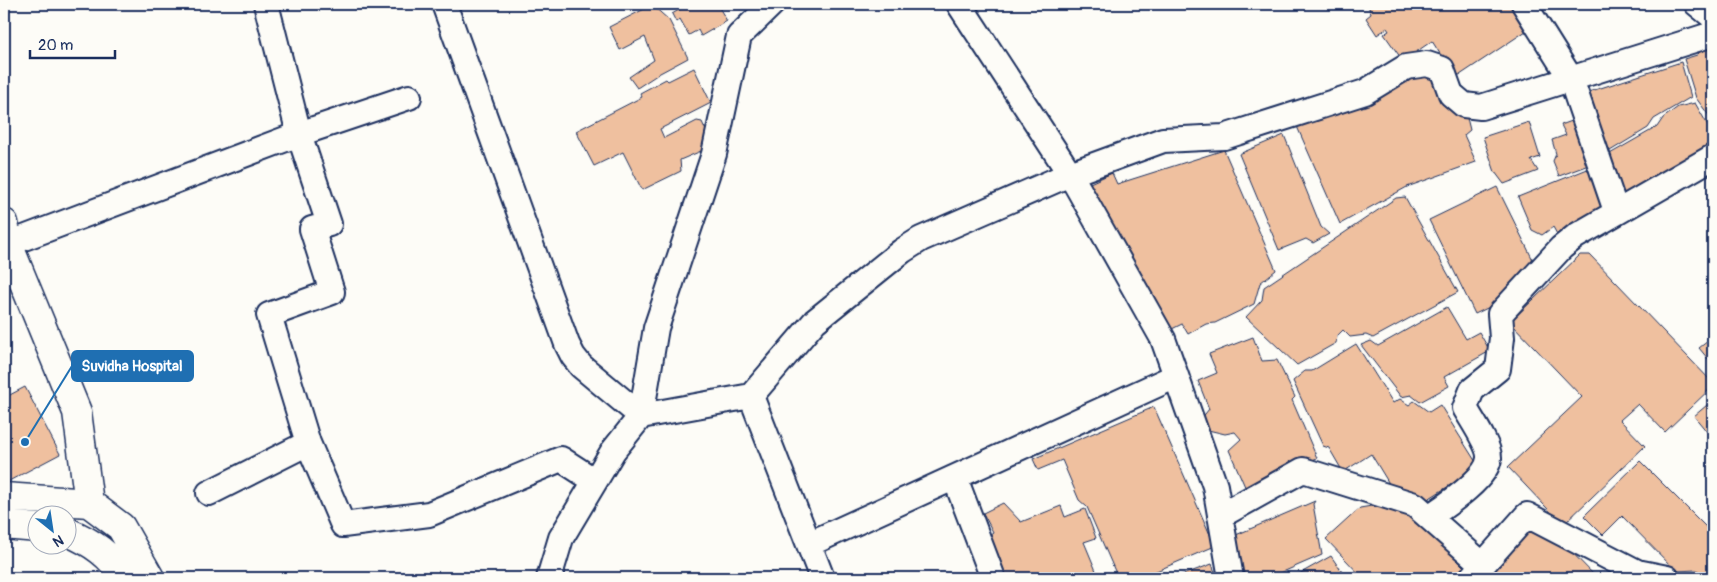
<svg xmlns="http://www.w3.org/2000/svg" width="1717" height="582" font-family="Pangolin,sans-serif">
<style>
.building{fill:#efc09f;stroke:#1b2f5e}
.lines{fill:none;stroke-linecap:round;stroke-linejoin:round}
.minor-casing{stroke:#1b2f5e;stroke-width:28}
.tertiary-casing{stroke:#1b2f5e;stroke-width:31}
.secondary-casing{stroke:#1b2f5e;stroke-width:31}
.minor{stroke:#fdfcf7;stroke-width:24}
.tertiary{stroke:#fdfcf7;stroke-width:28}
.secondary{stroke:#fdfcf7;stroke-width:28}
.leader{fill:none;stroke:#1f6fb2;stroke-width:2}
.callout-dot{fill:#1f6fb2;stroke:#fdfcf7;stroke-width:2}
.callout{fill:#1f6fb2;stroke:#1f6fb2;stroke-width:2}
.callout-label{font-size:15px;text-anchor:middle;font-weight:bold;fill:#fff}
</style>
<rect width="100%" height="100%" fill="#fdfcf7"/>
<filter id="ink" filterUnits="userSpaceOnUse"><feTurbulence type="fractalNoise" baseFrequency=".02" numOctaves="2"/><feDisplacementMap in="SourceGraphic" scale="10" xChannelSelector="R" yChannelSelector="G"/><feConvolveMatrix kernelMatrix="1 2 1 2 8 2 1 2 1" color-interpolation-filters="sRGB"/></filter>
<g filter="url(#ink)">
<path class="building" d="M 689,4 L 717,4 L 727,21 L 701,36 L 698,30 L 689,35 L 680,19 L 676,22 L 672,14 Z
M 1369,4 L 1515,4 L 1532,27 L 1460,75 L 1452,73 L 1432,41 L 1403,61 L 1384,34 L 1389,31 L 1387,28 L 1377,35 L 1366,18 L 1371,14 L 1368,5 Z
M 652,5 L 669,20 L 688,58 L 660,73 L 637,88 L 629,77 L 654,60 L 645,37 L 620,50 L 609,27 Z
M 1713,42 L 1713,121 L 1696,98 L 1684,59 L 1697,55 L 1705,47 Z
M 1681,62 L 1691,97 L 1654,119 L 1648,128 L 1605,154 L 1579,95 Z
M 694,68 L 711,103 L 660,129 L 664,138 L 697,121 L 702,122 L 713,146 L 680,160 L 681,171 L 642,190 L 623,152 L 594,166 L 576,131 L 642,97 L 640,93 L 666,79 L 668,81 Z
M 1433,71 L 1465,110 L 1470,130 L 1464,135 L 1476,162 L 1407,187 L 1340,224 L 1295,122 L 1406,72 Z
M 1695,103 L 1713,134 L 1713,152 L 1625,200 L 1601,159 L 1657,127 L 1663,118 L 1678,107 Z
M 1580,118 L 1594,163 L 1559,176 L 1553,161 L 1556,154 L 1552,140 L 1566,135 L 1561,125 Z
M 1529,122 L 1540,157 L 1531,160 L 1538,171 L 1504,184 L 1495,172 L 1483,137 Z
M 1284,135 L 1321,227 L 1329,234 L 1313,243 L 1306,239 L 1279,250 L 1239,154 Z
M 1224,150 L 1276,270 L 1260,283 L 1254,304 L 1215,323 L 1206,324 L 1188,334 L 1182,324 L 1168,331 L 1098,202 L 1090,183 L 1112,173 L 1117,184 Z
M 1595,166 L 1610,210 L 1558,236 L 1553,227 L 1542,235 L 1532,230 L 1518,197 Z
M 1497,187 L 1535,264 L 1508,298 L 1475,314 L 1429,220 Z
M 1405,197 L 1458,292 L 1373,338 L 1366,335 L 1350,337 L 1343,330 L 1337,336 L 1336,343 L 1297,365 L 1246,317 L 1262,300 L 1264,287 L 1396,198 Z
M 1580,255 L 1590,255 L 1713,383 L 1713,386 L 1665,432 L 1638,404 L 1620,420 L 1645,446 L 1563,525 L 1508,467 L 1582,397 L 1510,322 Z
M 1447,307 L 1466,339 L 1479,332 L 1490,351 L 1444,377 L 1449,386 L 1420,402 L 1411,395 L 1401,397 L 1361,345 L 1371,341 L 1378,346 Z
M 1253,337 L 1262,361 L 1277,360 L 1295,397 L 1292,400 L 1317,458 L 1246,489 L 1229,450 L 1241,439 L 1235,432 L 1225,434 L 1208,430 L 1201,419 L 1209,409 L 1198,381 L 1217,373 L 1209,354 Z
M 1713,337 L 1713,365 L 1699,348 Z
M 1356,344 L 1393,403 L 1400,399 L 1409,405 L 1414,401 L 1429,412 L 1440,405 L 1479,467 L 1417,506 L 1396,495 L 1371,454 L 1343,472 L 1329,448 L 1323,446 L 1293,381 L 1305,371 L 1312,371 Z
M 25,387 L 60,454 L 7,482 L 4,476 L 4,398 Z
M 1713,400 L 1713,439 L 1694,416 Z
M 1154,407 L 1215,546 L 1140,578 L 1118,578 L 1087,507 L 1079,500 L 1062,460 L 1038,470 L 1033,459 Z
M 1640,461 L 1713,534 L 1713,577 L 1704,576 L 1697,570 L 1676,571 L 1622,516 L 1603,535 L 1584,516 Z
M 1315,501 L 1313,504 L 1322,555 L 1269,578 L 1246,578 L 1229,538 Z
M 1003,503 L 1021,522 L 1061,506 L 1065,517 L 1085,509 L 1096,538 L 1084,542 L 1099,578 L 1004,578 L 989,535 L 993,532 L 983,513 Z
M 1383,504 L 1410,510 L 1464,567 L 1452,578 L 1363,578 L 1326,539 L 1360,508 Z
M 1534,530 L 1557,537 L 1597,578 L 1478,578 L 1517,541 Z
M 1331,556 L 1346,578 L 1292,578 Z
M 1212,564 L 1217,578 L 1174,578 Z"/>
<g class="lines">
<g class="minor-casing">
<path id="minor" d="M 266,4 L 299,134 L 329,224 L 312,229 L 332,292 L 269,315 L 308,443
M 444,4 L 567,344 L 573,356 L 581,366 L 641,416 L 751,396 L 815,321 L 902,251 L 921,239 L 1070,174 L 1163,140 L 1224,137 L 1365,92 L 1406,67 L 1427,64 L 1442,69 L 1451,94 L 1464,105 L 1481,107 L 1713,34
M 959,4 L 1070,174 L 1163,339 L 1215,486 L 1231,578
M 1524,4 L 1571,79 L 1616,211
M 1697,4 L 1713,17
M 8,244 L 299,134 L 409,97
M 751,396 L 822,578
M 955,478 L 993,578
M 209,493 L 308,443 L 343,525 L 429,514 L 561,459 L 595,481
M 1220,516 L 1303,470 L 1415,505 L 1483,565
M 1429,517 C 1445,506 1488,478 1489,458 C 1490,446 1471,419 1465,408 L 1472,390 L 1498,369 L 1502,338 L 1500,314 L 1561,248 L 1576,236 L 1713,157
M 809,544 L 1176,376
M 549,578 L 561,538 L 613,451 L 641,416 L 656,328 L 714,154 L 739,36 L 772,4
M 1471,578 L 1527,515 L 1637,572 L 1667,578"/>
</g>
<g class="tertiary-casing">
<path id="tertiary" d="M 4,223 L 8,244 L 77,412 L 89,503"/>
</g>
<g class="secondary-casing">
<path id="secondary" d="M 4,497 L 89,503 L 121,527 L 150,578
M 4,525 L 38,528
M 68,532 C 91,542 112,555 124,578"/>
</g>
<use href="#minor" class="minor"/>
<use href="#tertiary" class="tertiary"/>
<use href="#secondary" class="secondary"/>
</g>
</g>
<path class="leader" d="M25 442L72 366"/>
<circle class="callout-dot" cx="25" cy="442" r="5"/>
<rect class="callout" x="72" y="351" width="121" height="30" rx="5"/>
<g class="callout-label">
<text x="132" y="371">Suvidha Hospital</text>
</g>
<rect width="1717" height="582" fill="none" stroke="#fdfcf7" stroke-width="20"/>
<rect x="10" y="10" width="1697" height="562" fill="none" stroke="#1b2f5e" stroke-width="2" filter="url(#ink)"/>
<g transform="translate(52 530) rotate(150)"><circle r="24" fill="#fdfcf7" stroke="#a3aaba"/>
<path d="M0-4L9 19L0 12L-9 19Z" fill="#1f6fb2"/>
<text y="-8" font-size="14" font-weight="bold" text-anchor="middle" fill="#1b2f5e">N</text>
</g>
<path d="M30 50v8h85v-8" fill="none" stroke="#1b2f5e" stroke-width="2.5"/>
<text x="38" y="50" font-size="15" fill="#1b2f5e" stroke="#fdfcf7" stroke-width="4" paint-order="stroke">20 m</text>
</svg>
